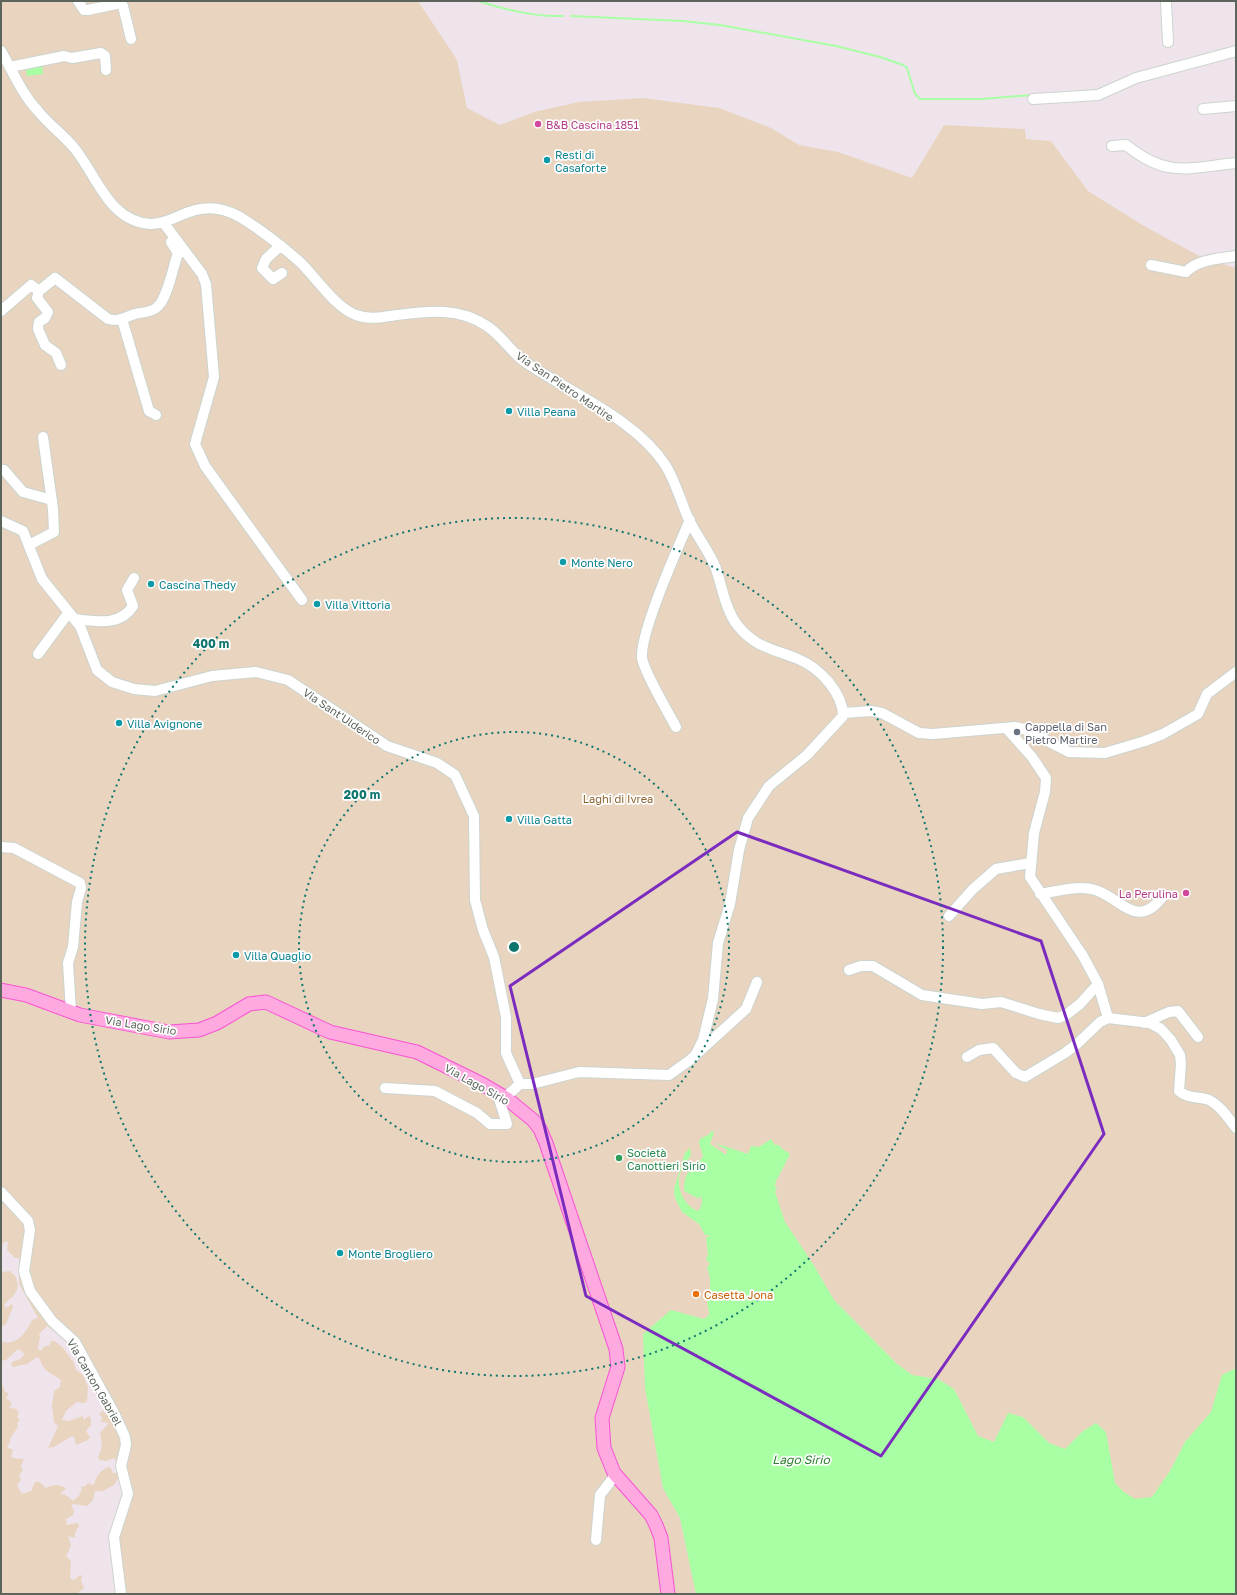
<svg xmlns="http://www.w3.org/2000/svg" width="1237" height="1595" font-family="'Golos Text',sans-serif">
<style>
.green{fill:#e8d4bf}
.water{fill:#a9ffa4}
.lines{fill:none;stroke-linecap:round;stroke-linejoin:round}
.stream{stroke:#a9ffa4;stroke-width:2}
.minor-casing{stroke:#ccd4ce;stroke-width:12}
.major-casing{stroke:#f953d3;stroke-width:15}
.minor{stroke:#fff;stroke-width:10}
.major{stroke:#ffa9e1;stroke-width:13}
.marked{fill:none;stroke:#7b2cbf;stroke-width:3;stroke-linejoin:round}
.ring{fill:none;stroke:#0f766e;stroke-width:2;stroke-dasharray:2 4}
.hotel-dot{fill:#d1479c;stroke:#fff;stroke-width:1.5}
.culture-dot{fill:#0f9aa8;stroke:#fff;stroke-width:1.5}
.worship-dot{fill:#6b7280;stroke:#fff;stroke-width:1.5}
.leisure-dot{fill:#2e9e5b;stroke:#fff;stroke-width:1.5}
.food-dot{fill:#e8710a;stroke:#fff;stroke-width:1.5}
.labels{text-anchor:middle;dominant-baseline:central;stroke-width:3.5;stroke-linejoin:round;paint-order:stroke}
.hotel-label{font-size:11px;fill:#b23c85;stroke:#fff;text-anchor:start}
.culture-label{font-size:11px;fill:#0d838f;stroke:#fff;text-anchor:start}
.street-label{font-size:11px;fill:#5c655c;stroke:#fff}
.worship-label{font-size:11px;fill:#5b616d;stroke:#fff;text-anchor:start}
.park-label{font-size:11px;fill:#8e6532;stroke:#fff}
.leisure-label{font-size:11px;fill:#27864d;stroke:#fff;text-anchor:start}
.food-label{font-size:11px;fill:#c56008;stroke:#fff;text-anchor:start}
.water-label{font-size:12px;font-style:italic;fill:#2d802e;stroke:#fff}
.centre{fill:#0f766e;stroke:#fff;stroke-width:2}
.ring-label{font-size:12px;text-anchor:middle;font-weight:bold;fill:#0f766e;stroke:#fff;stroke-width:3.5;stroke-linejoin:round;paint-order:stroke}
</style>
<rect width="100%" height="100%" fill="#efe4ec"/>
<path class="green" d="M 1,1 L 418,1 L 457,60 L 467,108 L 500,125 L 534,112 L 579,102 L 643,98 L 719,108 L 771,128 L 799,145 L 838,152 L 912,178 L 944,125 L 1025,129 L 1026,139 L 1051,141 L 1088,191 L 1144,226 L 1203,258 L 1236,268 L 1236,1594 L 115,1594 L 115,1573 L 109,1544 L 123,1492 L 119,1477 L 114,1485 L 103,1491 L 95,1491 L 93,1500 L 87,1506 L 73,1504 L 71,1506 L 74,1510 L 73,1515 L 65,1520 L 67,1521 L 66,1525 L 78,1523 L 79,1526 L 75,1533 L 75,1538 L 68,1536 L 71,1546 L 66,1556 L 71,1561 L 70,1578 L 74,1580 L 80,1575 L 82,1576 L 81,1580 L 84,1588 L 76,1594 L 1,1594 L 1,1382 L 5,1392 L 9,1393 L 6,1398 L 12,1403 L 9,1408 L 18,1409 L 16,1411 L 19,1412 L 17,1417 L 20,1419 L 17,1423 L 18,1427 L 11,1437 L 10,1442 L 7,1448 L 12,1449 L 13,1451 L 11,1456 L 12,1458 L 24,1459 L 21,1466 L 23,1470 L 19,1476 L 21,1480 L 17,1485 L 22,1494 L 31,1491 L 35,1482 C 42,1481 41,1485 46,1488 C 53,1485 59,1483 66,1489 L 60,1494 L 66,1495 L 73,1501 L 79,1496 L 80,1492 L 82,1491 L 81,1486 L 84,1487 L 88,1483 L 94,1485 C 96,1476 101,1469 110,1467 L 113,1473 L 118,1473 L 115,1458 L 106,1461 L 100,1460 L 98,1458 L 102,1446 L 100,1433 L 109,1423 L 101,1422 L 102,1417 L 99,1414 L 103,1410 L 104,1413 L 107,1412 L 68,1342 L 47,1326 L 39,1334 L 40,1337 L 38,1349 L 40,1351 L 45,1346 L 49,1346 L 51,1341 L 55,1341 L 64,1349 L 74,1363 L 76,1370 L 83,1375 L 88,1387 L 87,1401 L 84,1403 L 77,1402 L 66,1411 L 62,1420 L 69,1421 L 83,1416 L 83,1420 L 89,1416 L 91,1418 L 91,1425 L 86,1431 L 90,1437 L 88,1440 L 76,1445 L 74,1437 L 72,1436 L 54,1447 L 48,1448 L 58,1426 L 54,1422 L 52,1406 L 54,1391 L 60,1387 L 61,1380 C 52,1373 43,1372 40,1359 L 37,1357 L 27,1364 L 13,1367 L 11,1365 L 12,1362 L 20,1359 L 25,1354 L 18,1349 L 6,1360 L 1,1361 L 1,1342 C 18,1345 25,1334 32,1320 L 38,1318 L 19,1284 L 19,1258 L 15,1258 L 7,1250 L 8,1241 L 3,1243 L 1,1251 Z
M 10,1271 L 16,1277 C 21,1293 13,1295 4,1305 L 6,1308 L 12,1304 L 13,1307 L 6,1324 L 1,1327 L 1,1272 Z"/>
<path class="water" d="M 42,66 L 43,74 L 27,76 L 26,69 Z
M 711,1131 L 714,1132 L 710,1144 L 726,1155 L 727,1150 L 715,1143 L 748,1154 L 751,1146 L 759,1147 L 771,1139 L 775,1145 L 779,1145 L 781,1148 L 790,1154 L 776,1181 L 775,1187 L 777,1188 L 775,1192 L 785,1222 L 813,1264 L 834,1300 L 896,1363 L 912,1375 L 938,1379 L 954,1389 L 978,1436 L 994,1442 L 1008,1413 L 1023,1417 L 1049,1443 L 1065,1449 L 1083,1431 L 1096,1423 L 1106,1432 L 1115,1483 L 1124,1492 L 1135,1499 L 1152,1497 L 1170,1471 L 1185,1442 L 1211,1412 L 1222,1375 L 1236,1368 L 1236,1594 L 696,1594 L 680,1518 L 663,1488 L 645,1388 L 643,1334 L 671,1310 L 704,1319 L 709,1315 C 710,1310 706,1305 708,1300 C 710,1289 712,1279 707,1268 L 710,1263 L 706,1260 L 708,1254 L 706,1238 L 710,1235 L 705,1235 L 699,1224 L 682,1212 L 675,1198 L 674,1189 L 685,1153 L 690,1148 L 691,1154 C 689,1160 684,1164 681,1170 C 675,1186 682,1203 697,1211 L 700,1209 L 702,1202 L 701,1197 L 700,1196 L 699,1199 L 684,1191 C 684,1166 695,1171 703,1156 L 699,1143 L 700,1139 L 710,1134 Z"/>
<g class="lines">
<path class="stream" d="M 478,1 C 506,10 534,17 563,16
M 571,16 L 683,21 L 720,25 L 836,46 L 880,57 L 903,65 L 907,68 L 915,94 L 920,99 L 982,99 L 1032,95
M 1084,91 L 1099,90"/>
<g class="minor-casing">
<path id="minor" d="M 78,1 L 84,10 L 88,10 L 121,3 L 123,6 L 131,39
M 1166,1 L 1168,42
M 1,51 C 13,72 22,94 38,111 C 49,125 64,135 75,149 C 97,176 109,222 151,224 C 161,224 170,220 179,216 C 201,206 218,205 240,217 C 261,230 282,246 301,263 C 316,278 336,308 356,315 C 369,320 383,317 397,315 C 429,311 459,307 487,326 C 502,336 511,352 525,362 C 570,393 636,419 666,466 C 676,483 681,502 689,520 C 697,536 708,550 715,566 C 722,585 725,610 738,626 C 756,648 774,649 798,659 C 820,668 843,693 843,716 L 807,755 L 769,786 L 748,818 L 739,850 L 730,904 L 718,943 L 713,999 L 703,1040 L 695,1056
M 10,67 L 64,56 L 72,58 L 101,53 L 105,56 L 106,70
M 1033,99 L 1098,95 L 1136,78 L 1236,51
M 1203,109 L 1236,106
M 1112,146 L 1126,145 C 1167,178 1187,168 1236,163
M 163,222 L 202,274 L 206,284 L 214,377 L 195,444 L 205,466 L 302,600
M 280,246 L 266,259 L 262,268 L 273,279 L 282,273
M 1151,265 L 1186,272 C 1198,259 1219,259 1236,256
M 1,311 L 31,285 L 39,291
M 122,319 L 149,411 L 156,415
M 61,365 L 56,353 L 45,345 L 38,329 L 39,322 L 45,318 L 48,312 L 37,298 L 39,291 L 55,278 L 108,319 C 119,322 125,317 135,314 C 142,312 150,313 156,308 C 167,301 173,267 178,253 L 171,242
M 4,470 L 23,492 L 52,500
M 1,521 L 23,531 L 42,579 L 80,626 L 97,670 L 112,682 L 134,689 L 155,691 L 212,676 L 256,672 L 288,680 L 387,746 L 437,763 L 455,775 L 474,816 L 475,900 L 483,930 L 494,957 L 506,1017 L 506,1053 L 520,1084
M 29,545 L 54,532 L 53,509 L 43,437
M 74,619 C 95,621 120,627 133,606 L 127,590 L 134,578
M 38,654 L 69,612
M 844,713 L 871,711 L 882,713 L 919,733 L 933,734 L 1015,727 L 1024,729 L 1069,752 L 1105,753 L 1145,741 L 1163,734 L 1198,714 L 1207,694 L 1236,672
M 676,727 C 668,712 644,672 642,658 C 640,632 678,547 690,520
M 1007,729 L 1032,757 L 1046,778 L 1045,792 L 1034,833 L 1030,877 L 1083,956 L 1098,984 L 1108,1018
M 1,847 L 14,848 L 80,883 L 81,888 L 77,902 L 73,947 L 68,963 L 71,1011
M 1040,894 C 1058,891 1081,884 1098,891 C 1122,900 1138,930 1163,896
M 949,916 L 973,889 L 996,869 L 1030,863
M 849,970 L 861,966 L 873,966 L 922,995 L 982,1004 L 1001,1002 L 1039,1014 L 1058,1018 L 1066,1015 L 1080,1004 L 1098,984
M 1144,1023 L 1169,1012 L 1178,1011 L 1198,1037
M 967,1057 L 979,1050 L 993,1048 L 1016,1073 L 1025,1077 L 1065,1053 L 1078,1043 L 1100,1022 L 1108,1018 L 1150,1023 L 1161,1029 L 1171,1040 L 1180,1055 L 1181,1064 L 1179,1091 C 1187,1099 1199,1096 1209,1100 C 1220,1105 1229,1119 1236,1128
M 385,1088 L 435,1091 L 477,1113 L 490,1124 L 507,1124 L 500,1102 L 520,1084 L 532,1084 L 579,1072 L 669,1075 L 690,1060 L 746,1009 L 757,982
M 1,1192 L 28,1221 L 30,1230 L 24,1271 L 30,1291 L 52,1321 L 75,1342 L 115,1415 L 125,1437 L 126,1445 L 121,1466 L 128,1494 L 114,1537 L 121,1594
M 596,1540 L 600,1495 L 616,1474"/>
</g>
<g class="major-casing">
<path id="major" d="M 1,990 L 26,995 L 80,1015 L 169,1032 L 199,1030 L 217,1023 L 249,1004 L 266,1002 L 330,1032 L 417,1052 L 482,1084 L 506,1098 L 533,1120 L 540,1129 L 546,1143 L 616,1349 L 618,1367 L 602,1418 L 604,1448 L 614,1473 L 651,1515 L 656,1525 L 661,1538 L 668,1594"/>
</g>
<use href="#minor" class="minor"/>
<use href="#major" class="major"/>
</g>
<path class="marked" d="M 737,832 L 1041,941 L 1104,1134 L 881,1456 L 586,1296 L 510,986 Z"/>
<g class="ring">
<circle cx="514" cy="947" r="215"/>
<circle cx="514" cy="947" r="429"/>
</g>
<g class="hotel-dot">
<circle cx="538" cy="124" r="4"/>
<circle cx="1186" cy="893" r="4"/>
</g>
<g class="culture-dot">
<circle cx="547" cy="160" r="4"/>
<circle cx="509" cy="411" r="4"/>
<circle cx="563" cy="562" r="4"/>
<circle cx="151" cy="584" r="4"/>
<circle cx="317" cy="604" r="4"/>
<circle cx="119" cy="723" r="4"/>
<circle cx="509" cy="819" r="4"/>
<circle cx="236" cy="955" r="4"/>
<circle cx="340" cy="1253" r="4"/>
</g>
<circle class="worship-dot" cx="1017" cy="732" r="4"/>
<circle class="leisure-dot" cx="619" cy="1158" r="4"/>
<circle class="food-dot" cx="696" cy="1294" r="4"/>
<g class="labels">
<g class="hotel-label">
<text x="546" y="124">B&amp;B Cascina 1851</text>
<text x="1178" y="893" text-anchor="end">La Perulina</text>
</g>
<g class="culture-label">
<text x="555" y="154">Resti di<tspan x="555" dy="13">Casaforte</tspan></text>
<text x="517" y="411">Villa Peana</text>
<text x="571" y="562">Monte Nero</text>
<text x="159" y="584">Cascina Thedy</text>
<text x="325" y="604">Villa Vittoria</text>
<text x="127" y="723">Villa Avignone</text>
<text x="517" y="819">Villa Gatta</text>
<text x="244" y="955">Villa Quaglio</text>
<text x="348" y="1253">Monte Brogliero</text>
</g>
<g class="street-label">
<text transform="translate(565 386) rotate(34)">Via San Pietro Martire</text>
<text transform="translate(342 716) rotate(34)">Via Sant'Ulderico</text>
<text transform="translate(141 1025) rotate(9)">Via Lago Sirio</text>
<text transform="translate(477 1084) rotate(29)">Via Lago Sirio</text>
<text transform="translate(95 1382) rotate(60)">Via Canton Gabriel</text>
</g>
<g class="worship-label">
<text x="1025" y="726">Cappella di San<tspan x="1025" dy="13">Pietro Martire</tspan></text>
</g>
<g class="park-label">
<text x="618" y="798">Laghi di Ivrea</text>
</g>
<g class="leisure-label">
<text x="627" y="1152">Società<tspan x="627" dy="13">Canottieri Sirio</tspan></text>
</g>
<g class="food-label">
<text x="704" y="1294">Casetta Jona</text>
</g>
<g class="water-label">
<text x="801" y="1459">Lago Sirio</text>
</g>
</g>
<circle cx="514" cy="947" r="6" class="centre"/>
<g class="ring-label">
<text x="211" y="648">400 m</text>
<text x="362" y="799">200 m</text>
</g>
<rect width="1237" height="1595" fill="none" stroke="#5c655c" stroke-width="4"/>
</svg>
